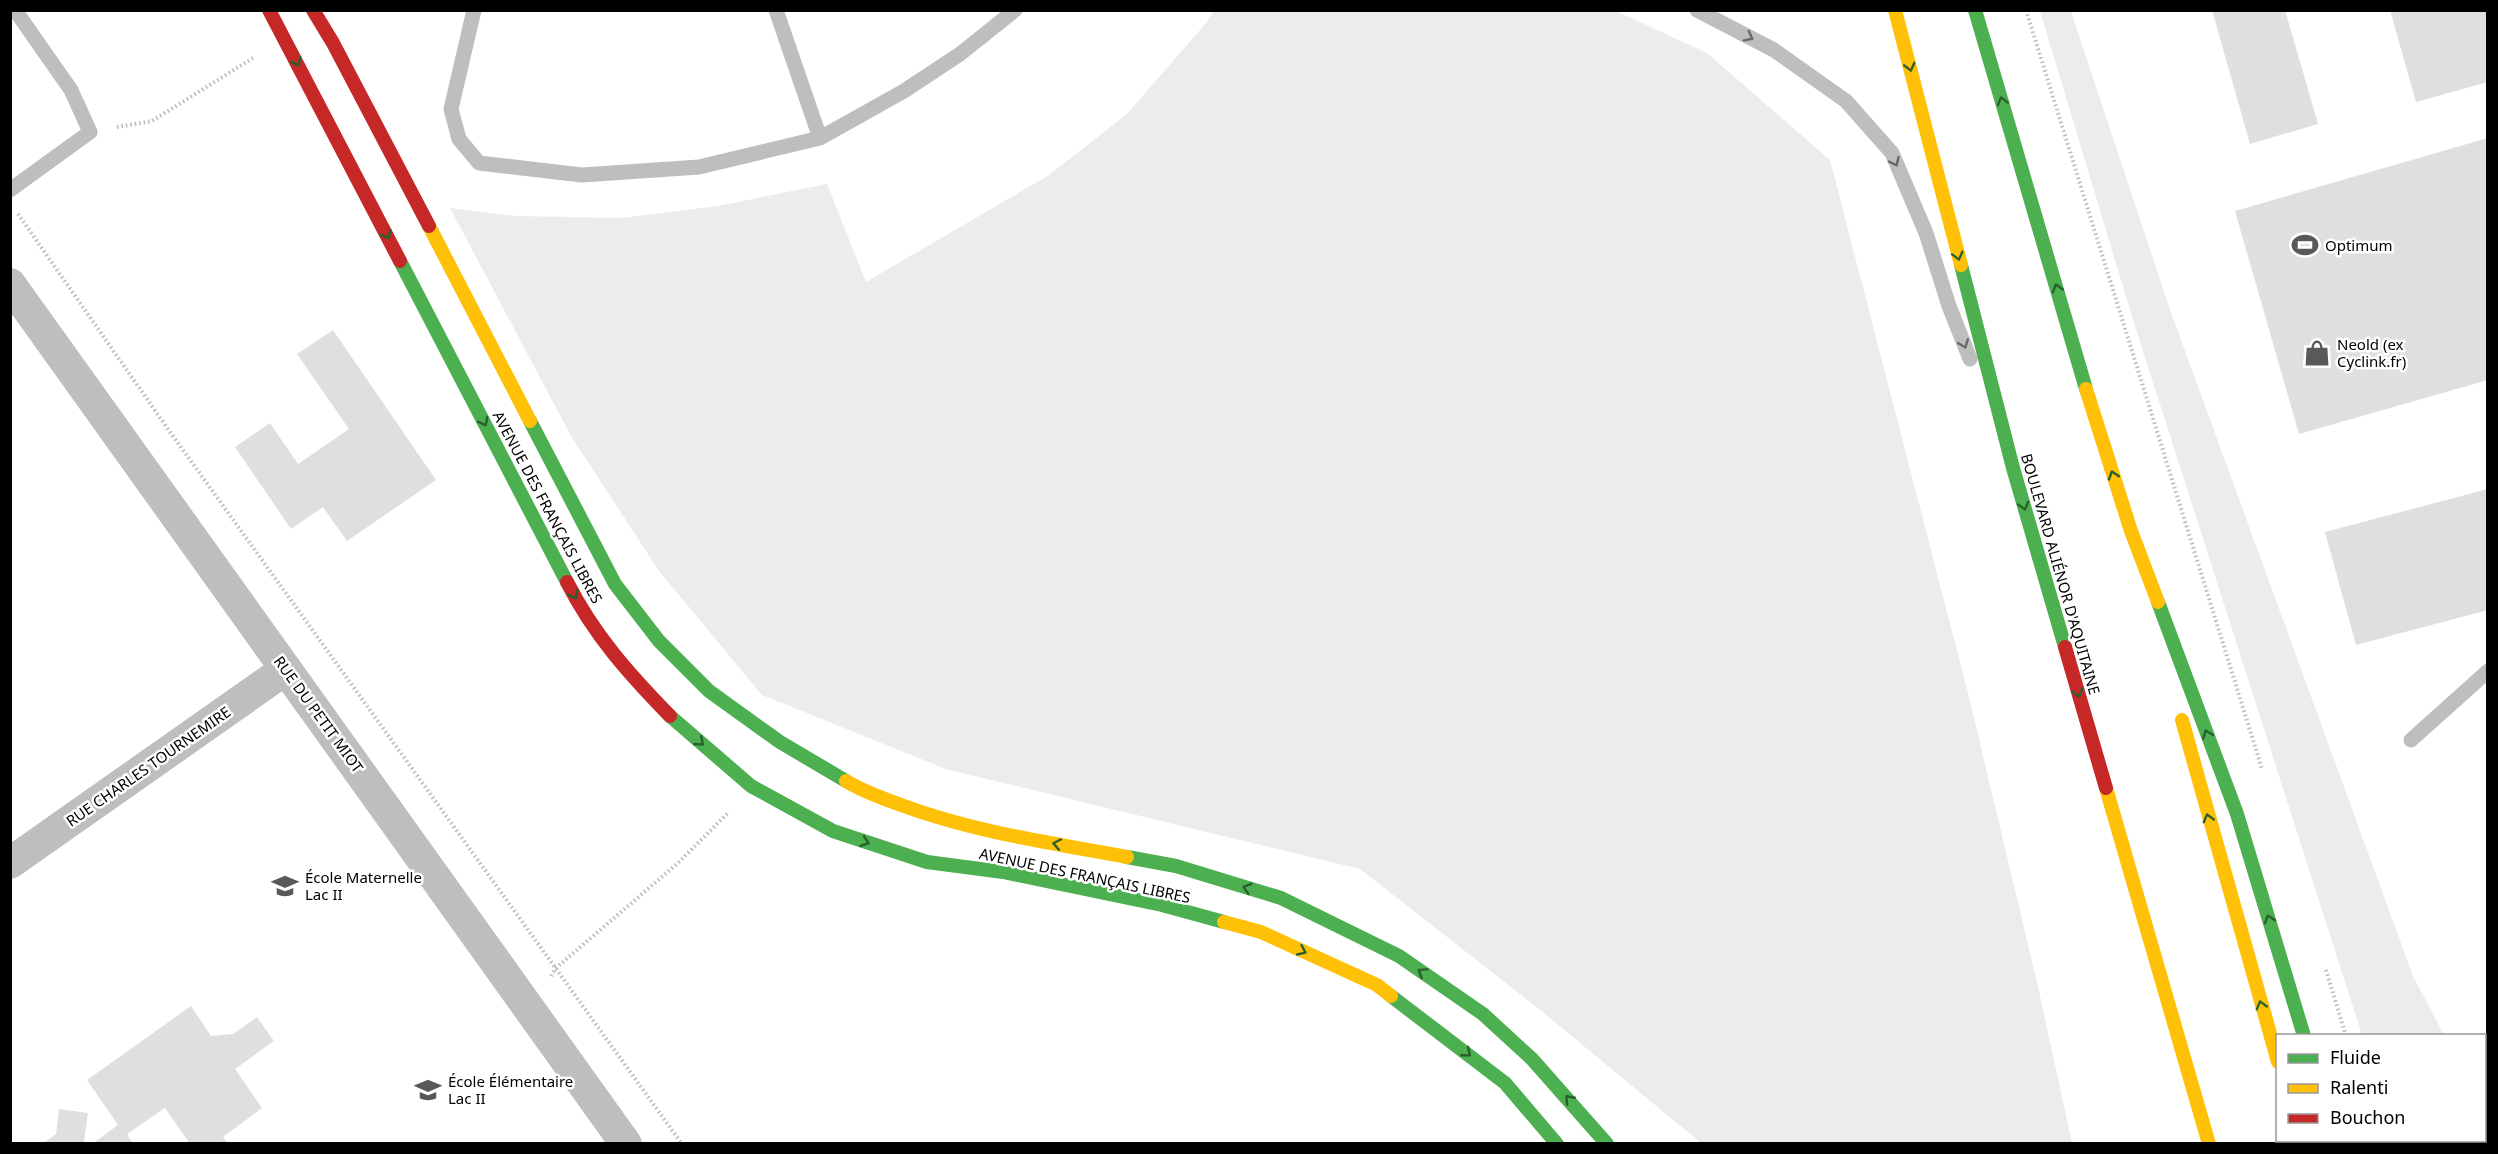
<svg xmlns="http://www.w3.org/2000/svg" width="2498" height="1154" font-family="'Noto Sans',sans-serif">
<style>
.green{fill:#ececec}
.building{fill:#dfdfdf}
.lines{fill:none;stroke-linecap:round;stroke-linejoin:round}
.path{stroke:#b9b9b9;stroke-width:4;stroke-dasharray:1.5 3;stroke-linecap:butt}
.lane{stroke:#bebebe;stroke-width:15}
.street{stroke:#bebebe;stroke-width:32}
.fast{stroke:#4caf50;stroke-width:14}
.slow{stroke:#ffc107;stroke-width:14}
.jam{stroke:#c62828;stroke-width:14}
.oneway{stroke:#686868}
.oneway2{stroke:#2a602c}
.labels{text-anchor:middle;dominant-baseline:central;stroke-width:5;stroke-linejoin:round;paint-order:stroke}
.poi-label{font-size:15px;fill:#000;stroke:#fff;text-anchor:start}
.street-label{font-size:15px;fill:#000;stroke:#fff}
</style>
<rect width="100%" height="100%" fill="#fff"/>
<path class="green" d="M 1214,11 L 1616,11 L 1707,53 L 1830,160 L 1968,693 L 2037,982 L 2072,1143 L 1701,1143 L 1539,1009 L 1360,869 L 946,769 L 762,695 L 659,571 L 571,436 L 450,208 L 517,216 L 621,218 L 718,206 L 827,184 L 866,282 L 1049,175 L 1127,114 L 1206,23 Z
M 2040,11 L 2071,11 L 2169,307 L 2413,976 L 2444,1035 L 2362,1035 L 2133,320 Z"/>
<path class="building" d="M 2212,10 L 2285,10 L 2318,124 L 2250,144 Z
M 2390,10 L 2488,10 L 2488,82 L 2416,102 Z
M 2488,138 L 2488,380 L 2299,434 L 2235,211 Z
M 333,330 L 436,480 L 347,541 L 323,507 L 291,529 L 235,447 L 270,423 L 298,464 L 349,429 L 297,354 Z
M 2488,489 L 2488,610 L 2356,645 L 2325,532 Z
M 191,1006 L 211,1036 L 233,1034 L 257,1017 L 274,1041 L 235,1069 L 262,1108 L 223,1137 L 228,1144 L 190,1144 L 165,1108 L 127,1134 L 133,1144 L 92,1144 L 118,1125 L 87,1080 Z
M 59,1109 L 88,1113 L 84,1141 L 86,1144 L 42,1144 L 56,1134 Z"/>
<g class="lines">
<path class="path" d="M 2026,10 L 2262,769
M 117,127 L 152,121 L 253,58
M 18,214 L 170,432 L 682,1144
M 2326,970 L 2346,1036
M 551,976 L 556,968 L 678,863 L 728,813
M 2380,1140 L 2381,1144"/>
<path class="lane" d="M 474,10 L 451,109 L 459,139 L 479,163 L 582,175 L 699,167 L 820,138 L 904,91 L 960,54 L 1015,10
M 776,10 L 820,138
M 1697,10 L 1774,50 L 1846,101 L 1892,153 L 1926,233 L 1949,306 L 1970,359
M 10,190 L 90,132 L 71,90 L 15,10
M 2411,740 L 2488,671"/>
<path class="street" d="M 10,284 L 626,1144
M 10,863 L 286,669"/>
<path class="fast" d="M 1975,10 L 2086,389
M 400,261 L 567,582
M 1961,265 L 2013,468 L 2065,647
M 530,421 L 615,584 L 659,641 L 709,691 L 780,742 L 846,781
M 2158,602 L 2237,814 L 2304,1036
M 670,716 L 751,786 L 833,831 L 927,862 L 1003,872 L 1162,905 L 1224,922
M 1127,857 L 1176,866 L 1281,898 L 1399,956 L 1483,1014 L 1532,1059 L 1607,1144
M 1391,996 L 1505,1083 L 1557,1144
M 2300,1140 L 2301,1144"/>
<path class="slow" d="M 1895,10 L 1961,265
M 429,226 L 530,421
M 2086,389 L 2131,531 L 2158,602
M 2182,720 L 2278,1062
M 846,781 C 864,792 882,798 901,805 C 974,832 1051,843 1127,857
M 2106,788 L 2209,1144
M 1224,922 L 1261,932 L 1377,985 L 1391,996
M 2336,1140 L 2337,1144"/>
<path class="jam" d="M 269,10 L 400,261
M 313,10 L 333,43 L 429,226
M 567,582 C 594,635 629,674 670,716
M 2065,647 L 2106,788"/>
</g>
<defs><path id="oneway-chevron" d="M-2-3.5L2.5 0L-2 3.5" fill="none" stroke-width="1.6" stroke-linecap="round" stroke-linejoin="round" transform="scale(1.5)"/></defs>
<g class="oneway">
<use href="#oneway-chevron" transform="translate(1749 37) rotate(27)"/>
<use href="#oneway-chevron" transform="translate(1895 162) rotate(65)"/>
<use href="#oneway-chevron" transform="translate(1964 344) rotate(69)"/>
</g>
<g class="oneway2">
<use href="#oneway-chevron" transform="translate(297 62) rotate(61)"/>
<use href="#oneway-chevron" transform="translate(1910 67) rotate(76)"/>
<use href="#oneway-chevron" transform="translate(2002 101) rotate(-106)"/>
<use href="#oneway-chevron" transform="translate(387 235) rotate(63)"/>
<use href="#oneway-chevron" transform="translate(1958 256) rotate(76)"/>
<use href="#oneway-chevron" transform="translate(2057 288) rotate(-106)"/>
<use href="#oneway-chevron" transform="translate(484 422) rotate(63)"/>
<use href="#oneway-chevron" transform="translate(2113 475) rotate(-108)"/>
<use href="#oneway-chevron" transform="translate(2024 506) rotate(74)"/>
<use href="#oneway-chevron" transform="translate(574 595) rotate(63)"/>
<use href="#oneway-chevron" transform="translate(2078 693) rotate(74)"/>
<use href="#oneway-chevron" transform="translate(2207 734) rotate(-111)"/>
<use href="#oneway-chevron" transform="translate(700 742) rotate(41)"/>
<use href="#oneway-chevron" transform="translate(2208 818) rotate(-105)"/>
<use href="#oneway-chevron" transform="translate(865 842) rotate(19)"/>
<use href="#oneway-chevron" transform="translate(1057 844) rotate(-169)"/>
<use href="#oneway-chevron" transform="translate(1247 888) rotate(-163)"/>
<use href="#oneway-chevron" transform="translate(2269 919) rotate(-107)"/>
<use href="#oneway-chevron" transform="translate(1302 951) rotate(25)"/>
<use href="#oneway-chevron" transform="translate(1422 972) rotate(-146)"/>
<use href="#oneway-chevron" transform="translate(2261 1005) rotate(-106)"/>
<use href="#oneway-chevron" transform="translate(1467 1053) rotate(39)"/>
<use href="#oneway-chevron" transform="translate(1569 1099) rotate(-132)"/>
</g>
<defs>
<g id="stadium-bare" transform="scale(2.07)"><path d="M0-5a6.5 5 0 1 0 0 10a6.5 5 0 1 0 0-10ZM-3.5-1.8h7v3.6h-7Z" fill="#595959" stroke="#fff" stroke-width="2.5" paint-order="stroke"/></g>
<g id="shop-bare" transform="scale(2.07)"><path d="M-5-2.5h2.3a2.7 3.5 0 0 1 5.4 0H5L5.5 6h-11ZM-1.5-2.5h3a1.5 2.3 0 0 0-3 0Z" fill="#595959" stroke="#fff" stroke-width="2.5" paint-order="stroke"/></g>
<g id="school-bare" transform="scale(2.07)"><path d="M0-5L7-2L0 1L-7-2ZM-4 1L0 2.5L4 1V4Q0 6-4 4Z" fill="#595959" stroke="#fff" stroke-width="2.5" paint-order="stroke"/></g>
</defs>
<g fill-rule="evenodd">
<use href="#stadium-bare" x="2305" y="245"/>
<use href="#shop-bare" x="2317" y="353"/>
<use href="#school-bare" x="285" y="886"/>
<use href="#school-bare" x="428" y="1090"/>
</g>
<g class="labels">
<g class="poi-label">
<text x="2325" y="245">Optimum</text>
<text x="2337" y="344">Neold (ex<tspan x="2337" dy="17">Cyclink.fr)</tspan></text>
<text x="305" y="877">École Maternelle<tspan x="305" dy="17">Lac II</tspan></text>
<text x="448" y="1081">École Élémentaire<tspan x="448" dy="17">Lac II</tspan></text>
</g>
<g class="street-label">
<text transform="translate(548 507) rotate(62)">AVENUE DES FRANÇAIS LIBRES</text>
<text transform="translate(2061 574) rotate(74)">BOULEVARD ALIÉNOR D'AQUITAINE</text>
<text transform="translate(319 714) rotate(54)">RUE DU PETIT MIOT</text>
<text transform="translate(148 766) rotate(-35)">RUE CHARLES TOURNEMIRE</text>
<text transform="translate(1085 875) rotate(12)">AVENUE DES FRANÇAIS LIBRES</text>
</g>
</g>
<rect width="2498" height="1154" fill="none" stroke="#000000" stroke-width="24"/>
<rect x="2276" y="1034" width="210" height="108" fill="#ffffff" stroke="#999999" stroke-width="1.5"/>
<rect x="2288" y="1054" width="30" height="9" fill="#4caf50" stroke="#999999" stroke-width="1.5"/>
<text x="2330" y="1064" font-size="18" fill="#000000">Fluide</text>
<rect x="2288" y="1084" width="30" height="9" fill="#ffc107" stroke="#999999" stroke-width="1.5"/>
<text x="2330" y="1094" font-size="18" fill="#000000">Ralenti</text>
<rect x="2288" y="1114" width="30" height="9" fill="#c62828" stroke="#999999" stroke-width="1.5"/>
<text x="2330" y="1124" font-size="18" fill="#000000">Bouchon</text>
</svg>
